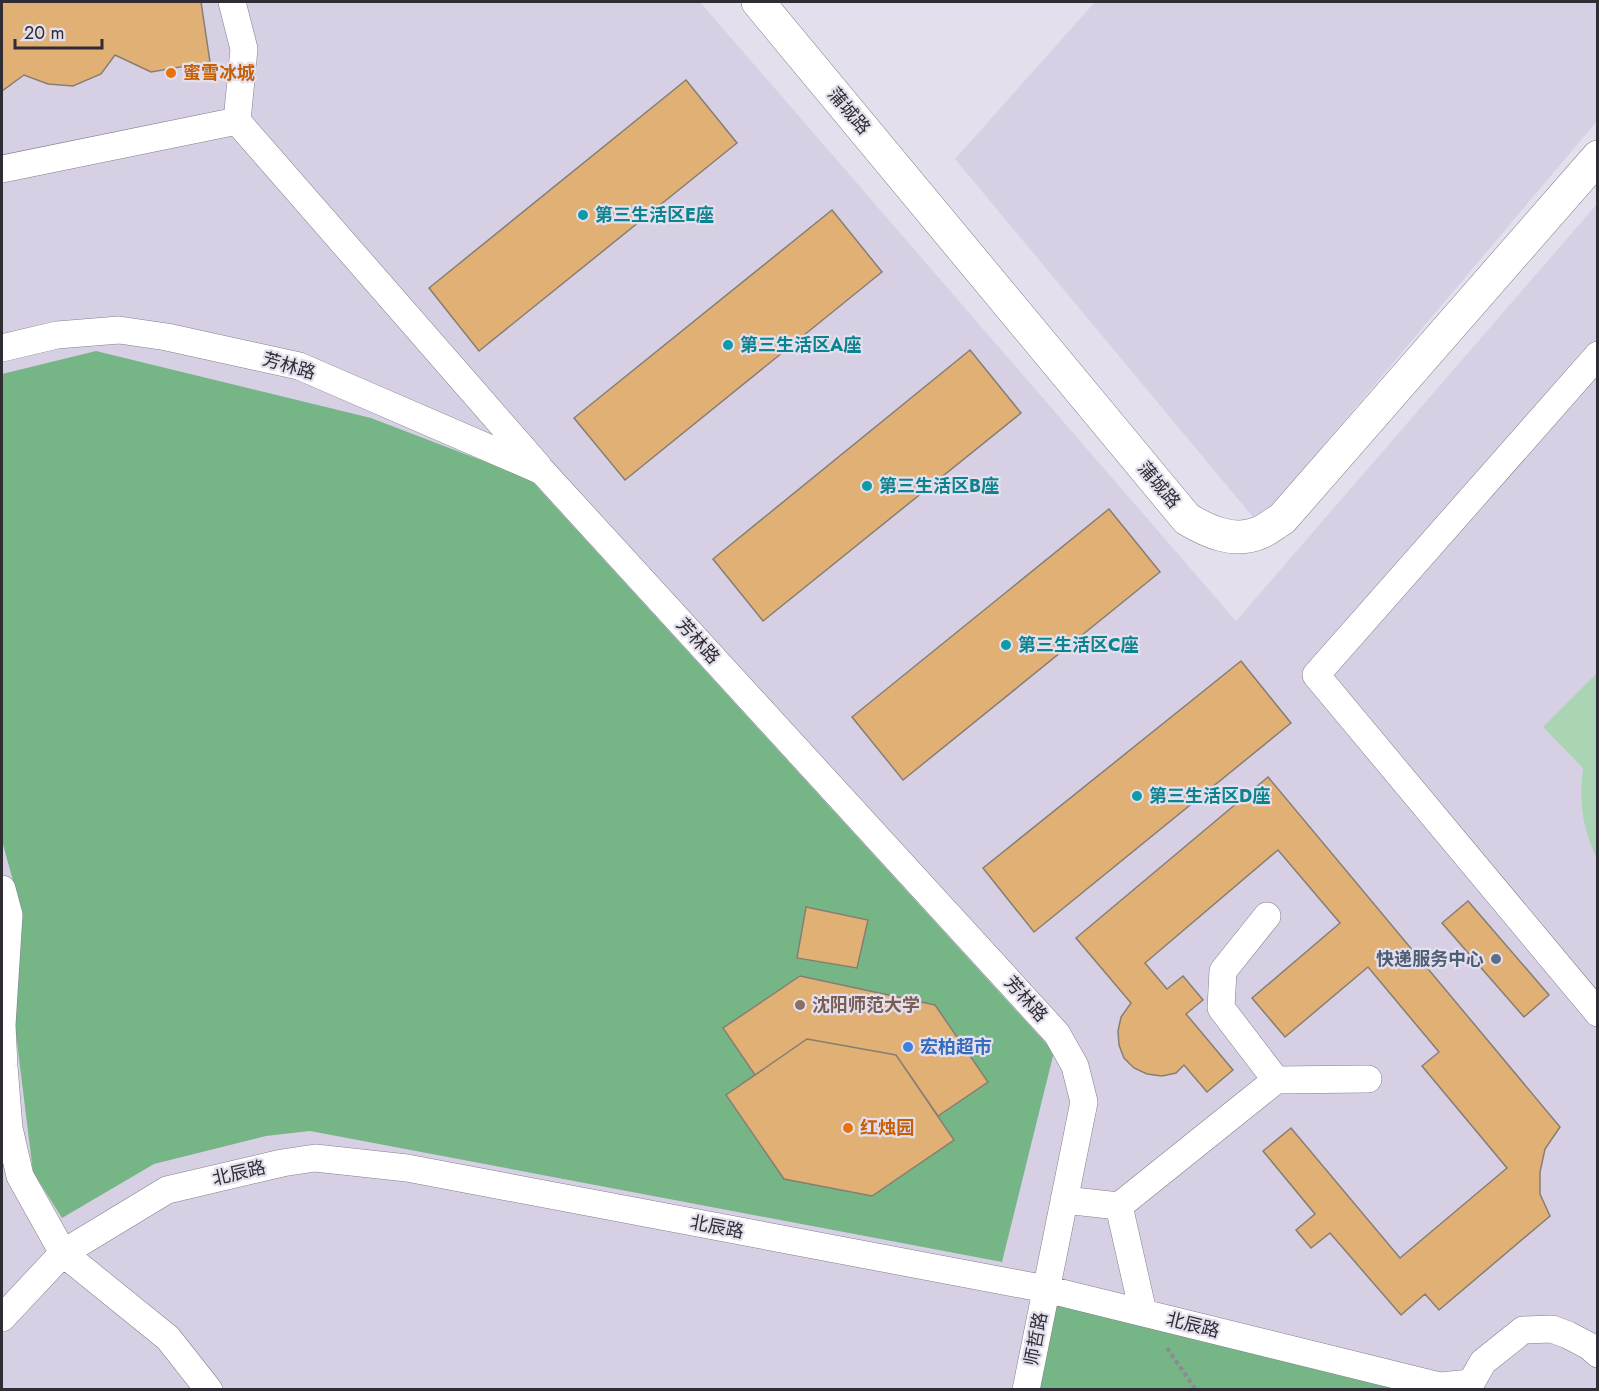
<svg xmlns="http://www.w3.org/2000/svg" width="1599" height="1391" font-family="Jost,'Noto Sans SC',sans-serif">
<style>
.built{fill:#d7d0e5}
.green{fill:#abd4b4}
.forest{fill:#76b686}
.building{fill:#e1b074;stroke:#877e73;stroke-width:1.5}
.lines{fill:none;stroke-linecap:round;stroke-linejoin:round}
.minor-casing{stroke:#827e8b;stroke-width:28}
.tertiary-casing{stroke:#827e8b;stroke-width:34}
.path{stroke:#8e8a94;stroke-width:4;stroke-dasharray:4.5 3;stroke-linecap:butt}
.minor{stroke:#fff;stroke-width:27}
.tertiary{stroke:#fff;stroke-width:33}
.food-dot{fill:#e8710a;stroke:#e4dfed;stroke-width:2}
.culture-dot{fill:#0f9aa8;stroke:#e4dfed;stroke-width:2}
.service-dot{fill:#5c6f8a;stroke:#e4dfed;stroke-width:2}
.education-dot{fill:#8d6e63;stroke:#e4dfed;stroke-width:2}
.shop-dot{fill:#3f7fe0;stroke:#e4dfed;stroke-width:2}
.labels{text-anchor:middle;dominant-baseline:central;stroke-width:4.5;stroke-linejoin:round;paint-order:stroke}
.food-label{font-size:18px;font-weight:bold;fill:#c56008;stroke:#e4dfed;text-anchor:start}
.street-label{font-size:18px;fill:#2f2d33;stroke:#e4dfed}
.culture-label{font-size:18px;font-weight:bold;fill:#0d838f;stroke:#e4dfed;text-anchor:start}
.service-label{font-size:18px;font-weight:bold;fill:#4e5e75;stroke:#e4dfed;text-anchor:end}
.education-label{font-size:18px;font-weight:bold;fill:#785e54;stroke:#e4dfed;text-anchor:start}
.shop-label{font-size:18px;font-weight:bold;fill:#366cbe;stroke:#e4dfed;text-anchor:start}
</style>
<rect width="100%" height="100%" fill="#e4dfed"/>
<path class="built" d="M 2,2 L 700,2 L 1236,621 L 1597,204 L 1597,1389 L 2,1390 Z
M 1095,2 L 1597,2 L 1597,121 L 1258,523 L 955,159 Z"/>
<path class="green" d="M 1597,673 L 1597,859 C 1582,827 1579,803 1583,768 L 1543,727 Z"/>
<path class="forest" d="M 96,351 L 371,418 L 530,479 L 1054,1052 L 1002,1262 L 310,1131 L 266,1136 L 154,1164 L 62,1218 L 33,1172 L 15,1026 L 22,913 L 2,841 L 2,374 Z
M 1053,1300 L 1416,1390 L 1038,1390 Z"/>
<path class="building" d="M 2,2 L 201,2 L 210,62 L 151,72 L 115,55 L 101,74 L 73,86 L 48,84 L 24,75 L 2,91 Z
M 686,80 L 737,143 L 479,351 L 429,288 Z
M 832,210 L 882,272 L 625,480 L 574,418 Z
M 970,350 L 1021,413 L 763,621 L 713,559 Z
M 1109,509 L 1160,572 L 903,780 L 852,717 Z
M 1241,661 L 1291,723 L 1034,932 L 983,868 Z
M 1268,777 L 1560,1127 L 1545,1149 L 1540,1172 L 1540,1194 L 1550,1216 L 1439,1310 L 1425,1294 L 1401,1315 L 1330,1233 L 1311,1248 L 1296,1230 L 1315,1214 L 1263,1151 L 1291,1128 L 1400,1258 L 1507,1168 L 1422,1066 L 1439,1052 L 1368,967 L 1285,1037 L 1252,998 L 1340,923 L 1278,850 L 1145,963 L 1167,989 L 1183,976 L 1203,1000 L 1186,1014 L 1233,1070 L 1207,1092 L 1184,1065 L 1176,1073 L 1162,1076 L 1147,1074 L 1134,1068 L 1124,1058 L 1119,1045 L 1118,1031 L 1121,1017 L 1131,1003 L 1076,938 Z
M 1468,901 L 1549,995 L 1524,1017 L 1442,923 Z
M 806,907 L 868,920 L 857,968 L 797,958 Z
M 800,976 L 935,1005 L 988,1082 L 938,1116 L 896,1055 L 807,1039 L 755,1075 L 723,1028 Z
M 807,1039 L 896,1055 L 954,1140 L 872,1196 L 784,1179 L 726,1095 Z"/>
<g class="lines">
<g class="minor-casing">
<path id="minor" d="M 237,121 L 538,466
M 2,169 L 237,121 L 244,49 L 232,2
M 2,348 L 57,335 L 119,330 L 167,337 L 299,366 L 542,471 L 1057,1034 L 1075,1066 L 1084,1102 L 1026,1390
M 1598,355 L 1316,675 L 1598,1013
M 2,889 L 9,915 L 2,1025 L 4,1066 L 9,1128 L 20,1176 L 63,1253 L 168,1338 L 209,1390
M 1267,916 L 1223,971 L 1221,1008 L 1276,1080 L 1368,1079
M 1064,1200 L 1119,1206 L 1276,1080
M 1119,1206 L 1143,1312
M 2,1318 L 63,1253 L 167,1190 L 282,1163 L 315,1158 L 407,1168 L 1046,1289 L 1440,1386 L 1471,1383
M 1470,1390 L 1471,1383 L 1483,1362 L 1523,1330 L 1552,1329 L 1568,1335 L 1589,1346 L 1598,1354"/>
</g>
<g class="tertiary-casing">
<path id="tertiary" d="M 758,2 L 1187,519 C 1209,532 1235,544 1261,532 C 1268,529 1275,523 1282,519 L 1598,157"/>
</g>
<path class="path" d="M 1167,1348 L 1196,1390"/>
<use href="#minor" class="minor"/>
<use href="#tertiary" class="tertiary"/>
</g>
<g class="food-dot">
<circle cx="171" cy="73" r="6"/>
<circle cx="848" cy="1128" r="6"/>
</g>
<g class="culture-dot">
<circle cx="583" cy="215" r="6"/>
<circle cx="728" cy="345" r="6"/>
<circle cx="867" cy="486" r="6"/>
<circle cx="1006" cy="645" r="6"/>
<circle cx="1137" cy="796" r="6"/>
</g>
<circle class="service-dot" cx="1496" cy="959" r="6"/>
<circle class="education-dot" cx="800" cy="1005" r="6"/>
<circle class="shop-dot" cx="908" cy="1047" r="6"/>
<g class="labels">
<g class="food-label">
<text x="183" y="73">蜜雪冰城</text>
<text x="860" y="1128">红烛园</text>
</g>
<g class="street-label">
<text transform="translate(849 111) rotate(50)">蒲城路</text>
<text transform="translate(289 366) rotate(16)">芳林路</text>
<text transform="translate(1159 485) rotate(50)">蒲城路</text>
<text transform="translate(698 641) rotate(48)">芳林路</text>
<text transform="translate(1026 999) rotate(48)">芳林路</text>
<text transform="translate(239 1173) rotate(-13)">北辰路</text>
<text transform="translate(717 1227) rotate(11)">北辰路</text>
<text transform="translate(1193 1325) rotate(14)">北辰路</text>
<text transform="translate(1036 1339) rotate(-79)">师哲路</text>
</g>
<g class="culture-label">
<text x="595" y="215">第三生活区E座</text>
<text x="740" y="345">第三生活区A座</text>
<text x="879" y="486">第三生活区B座</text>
<text x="1018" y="645">第三生活区C座</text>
<text x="1149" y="796">第三生活区D座</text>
</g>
<g class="service-label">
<text x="1484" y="959">快递服务中心</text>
</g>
<g class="education-label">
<text x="812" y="1005">沈阳师范大学</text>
</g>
<g class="shop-label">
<text x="920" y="1047">宏柏超市</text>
</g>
</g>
<rect width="1599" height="1391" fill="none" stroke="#2f2d33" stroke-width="6"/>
<path d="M15 39v9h87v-9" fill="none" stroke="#2f2d33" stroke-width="3"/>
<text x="24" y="39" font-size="18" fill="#2f2d33" stroke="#e4dfed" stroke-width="4.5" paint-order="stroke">20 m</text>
</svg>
